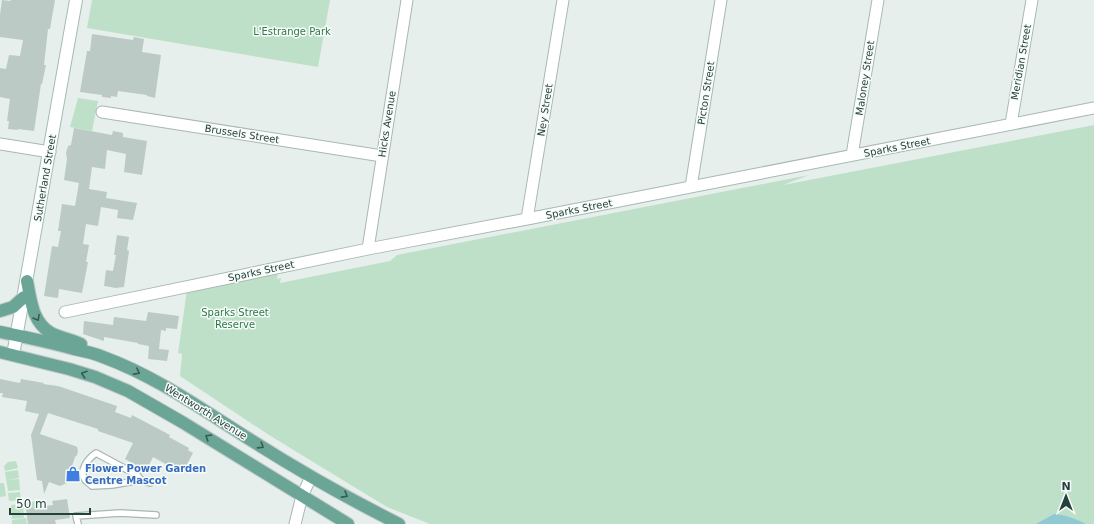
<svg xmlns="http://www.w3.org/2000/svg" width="1094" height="524" font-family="'DejaVu Sans',sans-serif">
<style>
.green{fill:#bfe0c8}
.water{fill:#8ec9d4}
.building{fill:#bbcac4}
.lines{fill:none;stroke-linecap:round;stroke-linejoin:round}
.lane-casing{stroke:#a8b8b2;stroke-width:8}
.street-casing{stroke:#a8b8b2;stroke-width:13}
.secondary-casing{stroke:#a4bbb3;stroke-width:14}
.primary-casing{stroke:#c2cac8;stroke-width:14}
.lane{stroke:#fff;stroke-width:5.5}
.street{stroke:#fff;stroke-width:11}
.secondary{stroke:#fff;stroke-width:12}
.primary{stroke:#6aa596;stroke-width:12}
.oneway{stroke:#365b51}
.labels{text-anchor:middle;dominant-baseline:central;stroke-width:3;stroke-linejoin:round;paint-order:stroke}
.park-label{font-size:10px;fill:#2d7a4b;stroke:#f7fbf9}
.street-label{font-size:10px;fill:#24423a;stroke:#f7fbf9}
.shop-label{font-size:10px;font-weight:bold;fill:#366cbe;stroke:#f7fbf9;text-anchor:start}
</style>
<rect width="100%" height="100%" fill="#e6efeb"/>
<path class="green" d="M 92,0 L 330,0 L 318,67 L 87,28 Z
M 78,98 L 98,101 L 92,131 L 70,127 Z
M 1094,125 L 1094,524 L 430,524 L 387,507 L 269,435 L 180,376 L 182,354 L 178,353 L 187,290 L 278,273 L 277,279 L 281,278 L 280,283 L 390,261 L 397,255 L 809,175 L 783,185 Z
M 16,461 L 18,468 L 5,471 L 4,466 L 8,462 Z
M 18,470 L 19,478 L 8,480 L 19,479 L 20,490 L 8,491 L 5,472 Z
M 0,483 L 4,483 L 6,496 L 0,497 Z
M 20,492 L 21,500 L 9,501 L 8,493 Z
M 39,501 L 40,507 L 26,510 L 25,503 Z
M 23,504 L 24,518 L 12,519 L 11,505 Z
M 26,518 L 27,524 L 12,524 L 12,520 Z"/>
<path class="water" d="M 1054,514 C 1065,515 1077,519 1086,524 L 1036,524 Z"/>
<path class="building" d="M 2,0 L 10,1 L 11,0 L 55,0 L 50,29 L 48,29 L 44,65 L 46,65 L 42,84 L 41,84 L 34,131 L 18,129 L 18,130 L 8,129 L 9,121 L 7,121 L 10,99 L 0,97 L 0,68 L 6,69 L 9,55 L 20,56 L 23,40 L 0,37 L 0,15 Z
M 92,34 L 133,40 L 134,37 L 144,39 L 142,52 L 161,55 L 155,98 L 147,96 L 147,95 L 118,91 L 117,97 L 111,96 L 111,98 L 102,97 L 102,95 L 80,92 L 87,51 L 90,51 Z
M 74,128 L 112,135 L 113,131 L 123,133 L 123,137 L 147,141 L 142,175 L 124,172 L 126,154 L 107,150 L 105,169 L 92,167 L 89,189 L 107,192 L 106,198 L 137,203 L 133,220 L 117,218 L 118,210 L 101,207 L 98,226 L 86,224 L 83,244 L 89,245 L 86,262 L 88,262 L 82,293 L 59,289 L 58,298 L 44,296 L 52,246 L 58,247 L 61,231 L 58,231 L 62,204 L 75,206 L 79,183 L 64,180 L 67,159 L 66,153 L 68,146 L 71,145 Z
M 117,235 L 129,237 L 127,250 L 129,251 L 124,287 L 115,288 L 111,287 L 104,286 L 106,270 L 113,271 L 116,255 L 114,255 Z
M 148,312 L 179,316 L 177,329 L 166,328 L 166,331 L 161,330 L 159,349 L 169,350 L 167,361 L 148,359 L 149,346 L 138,344 L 138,343 L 104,337 L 104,341 L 83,334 L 84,321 L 113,325 L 114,317 L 146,321 Z
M 0,379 L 20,383 L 21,379 L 44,383 L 43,384 L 58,386 L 117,406 L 115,412 L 131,418 L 132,415 L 170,435 L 169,437 L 189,448 L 188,450 L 193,453 L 186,466 L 184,465 L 182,468 L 173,468 L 153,457 L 146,471 L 125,459 L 133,443 L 98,431 L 98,429 L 48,413 L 40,434 L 75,446 L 77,447 L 78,451 L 77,455 L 75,457 L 69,475 L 70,478 L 68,481 L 67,483 L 60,486 L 49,482 L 44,494 L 42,481 L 37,480 L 31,435 L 39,414 L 25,411 L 27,401 L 2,397 L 3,393 L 0,393 Z
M 67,499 L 70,518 L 55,520 L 56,524 L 28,524 L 26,509 L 53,505 L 52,501 Z"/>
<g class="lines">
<g class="lane-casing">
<path id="lane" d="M 141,480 L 137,475 L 96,453 C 89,458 78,470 85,480 C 87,482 90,484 92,486 L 112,485 L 141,480 L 150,483
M 78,524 L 76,516 L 120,513 L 156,515"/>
</g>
<g class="street-casing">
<path id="street" d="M 102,112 L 382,156
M 1011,124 L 1032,0
M 0,144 L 50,152
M 852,155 L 878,0
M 691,187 L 721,0
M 527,219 L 563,0
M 368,249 L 407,0
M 65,312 L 368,249 L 527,219 L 1094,108
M 295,524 L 302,496 L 311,477"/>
</g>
<g class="secondary-casing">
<path id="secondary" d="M 13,355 L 76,0"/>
</g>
<g class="primary-casing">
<path id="primary" d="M 27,281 C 31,300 32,322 51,333 C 60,338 71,339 81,344
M 0,311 L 13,307 L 24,297
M 0,332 C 25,337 49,342 74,349 C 84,351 94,353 103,357 C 155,376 200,408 246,437 C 296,469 347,498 399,524
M 0,352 L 69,369 L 95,377 L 128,391 L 182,422 L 348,524"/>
</g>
<use href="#lane" class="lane"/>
<use href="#street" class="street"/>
<use href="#secondary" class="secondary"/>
<use href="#primary" class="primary"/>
</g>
<defs><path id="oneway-chevron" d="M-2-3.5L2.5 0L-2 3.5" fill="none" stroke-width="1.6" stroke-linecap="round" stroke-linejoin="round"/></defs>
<g class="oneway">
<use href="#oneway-chevron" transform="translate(37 318) rotate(60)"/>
<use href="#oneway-chevron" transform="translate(137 372) rotate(28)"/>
<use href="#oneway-chevron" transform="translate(84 374) rotate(-162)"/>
<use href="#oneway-chevron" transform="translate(208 437) rotate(-148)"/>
<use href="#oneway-chevron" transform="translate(261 446) rotate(32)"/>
<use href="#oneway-chevron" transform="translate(345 495) rotate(29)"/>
</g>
<defs>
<g id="shop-bare" transform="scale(1.2)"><path d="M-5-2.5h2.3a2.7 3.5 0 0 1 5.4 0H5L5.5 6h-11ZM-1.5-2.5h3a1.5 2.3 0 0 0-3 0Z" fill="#3f7fe0" stroke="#f7fbf9" stroke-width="2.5" paint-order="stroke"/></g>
</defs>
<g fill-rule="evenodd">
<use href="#shop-bare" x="73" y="474"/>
</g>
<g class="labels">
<g class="park-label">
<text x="292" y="31">L'Estrange Park</text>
<text x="235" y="312">Sparks Street<tspan x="235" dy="12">Reserve</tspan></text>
</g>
<g class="street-label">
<text transform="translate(1021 62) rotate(-80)">Meridian Street</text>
<text transform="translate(865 78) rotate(-81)">Maloney Street</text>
<text transform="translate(706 93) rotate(-81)">Picton Street</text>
<text transform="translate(545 110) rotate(-81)">Ney Street</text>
<text transform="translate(387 124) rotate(-81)">Hicks Avenue</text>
<text transform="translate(242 134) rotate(9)">Brussels Street</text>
<text transform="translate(897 147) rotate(-11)">Sparks Street</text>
<text transform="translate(45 178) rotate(-80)">Sutherland Street</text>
<text transform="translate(579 209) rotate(-11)">Sparks Street</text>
<text transform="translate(261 271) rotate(-12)">Sparks Street</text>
<text transform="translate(206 412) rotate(32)">Wentworth Avenue</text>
</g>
<g class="shop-label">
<text x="85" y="468">Flower Power Garden<tspan x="85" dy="12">Centre Mascot</tspan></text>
</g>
</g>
<g transform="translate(1066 496)" stroke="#f7fbf9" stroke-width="3" paint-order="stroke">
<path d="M0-3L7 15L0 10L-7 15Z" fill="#24423a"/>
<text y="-6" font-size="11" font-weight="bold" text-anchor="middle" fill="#24423a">N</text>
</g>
<path d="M10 508v6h80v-6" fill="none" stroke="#24423a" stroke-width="2"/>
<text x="16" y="508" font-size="12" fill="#24423a" stroke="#f7fbf9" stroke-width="3" paint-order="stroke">50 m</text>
</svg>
